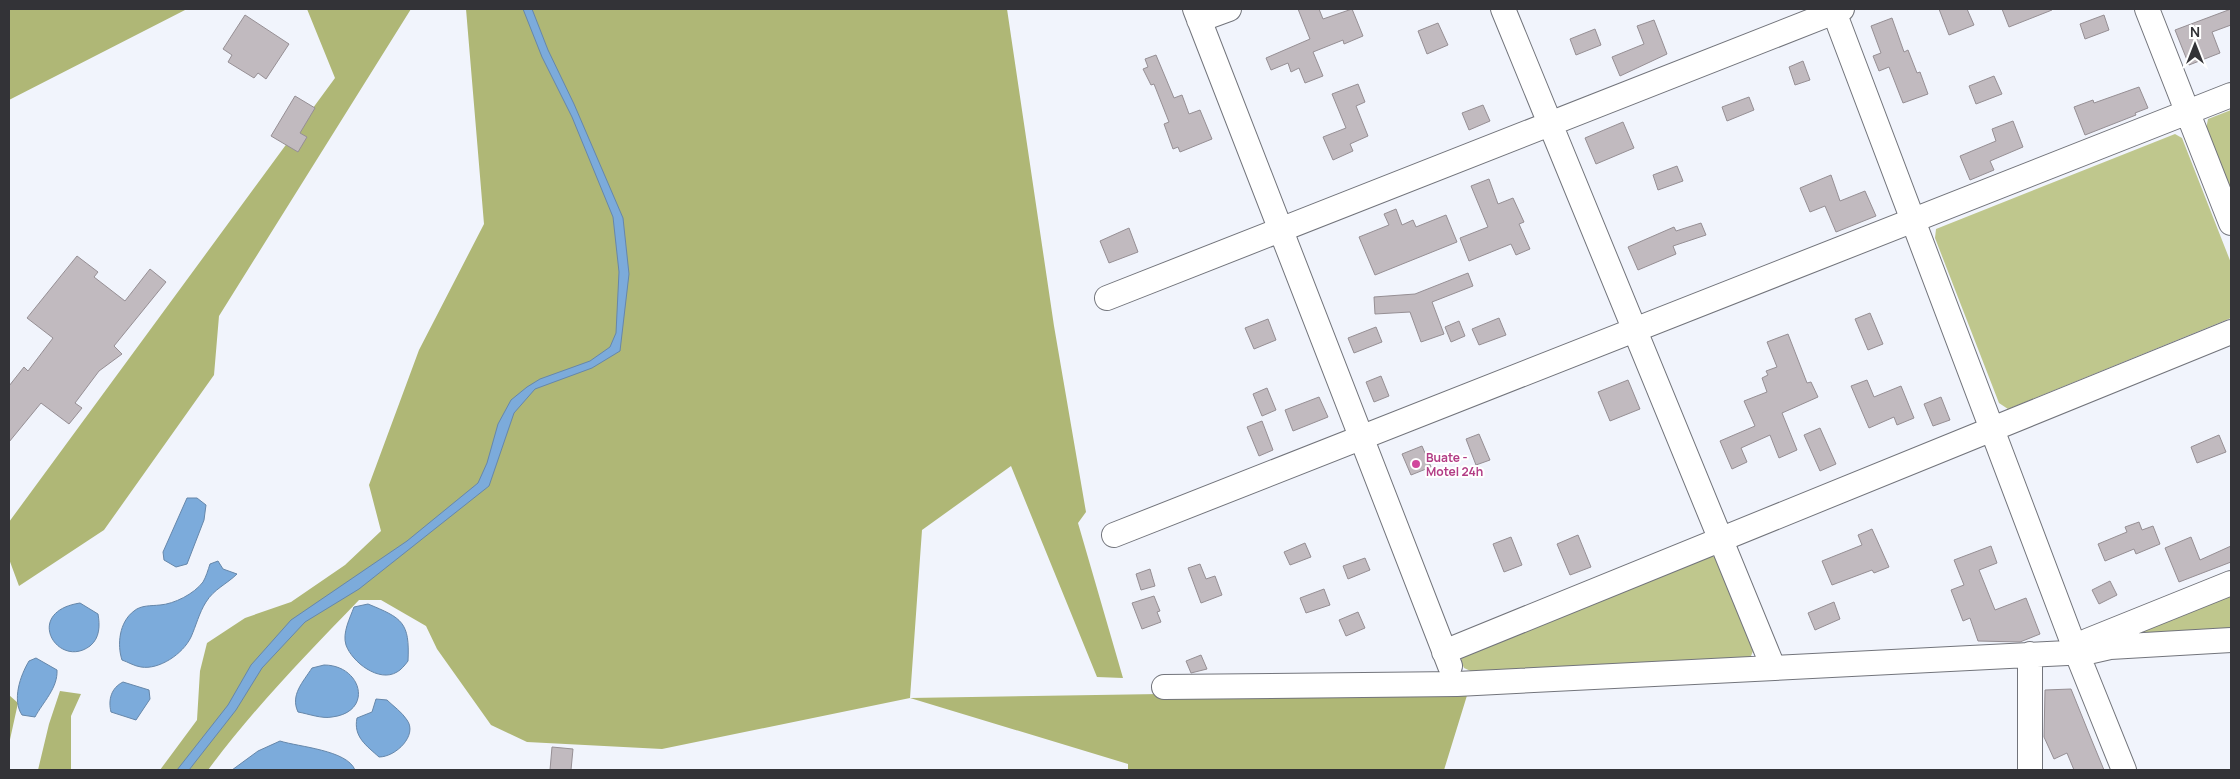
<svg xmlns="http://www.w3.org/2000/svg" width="2240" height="779" font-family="Manrope,sans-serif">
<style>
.green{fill:#bfc78d}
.forest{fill:#afb776}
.water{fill:#7cabdb;stroke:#6687aa}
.building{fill:#c1babf;stroke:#968f94}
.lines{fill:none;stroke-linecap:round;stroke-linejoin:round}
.minor-casing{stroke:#72747b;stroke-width:26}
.minor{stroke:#fff;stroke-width:24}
.hotel-dot{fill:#d1479c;stroke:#fff;stroke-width:2}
.labels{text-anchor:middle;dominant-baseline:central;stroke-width:4;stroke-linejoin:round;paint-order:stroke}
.hotel-label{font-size:12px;font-weight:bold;fill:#b23c85;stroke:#fff;text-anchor:start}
</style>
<rect width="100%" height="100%" fill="#f1f4fc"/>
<path class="green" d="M 2231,110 L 2231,190 L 2206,129 L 2208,119 Z
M 2175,134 L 2182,138 L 2231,263 L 2231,318 L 2008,409 L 1999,403 L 1935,238 L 1936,229 Z
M 1712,556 L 1716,558 L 1753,651 L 1751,656 L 1747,658 L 1473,672 L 1464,668 L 1461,661 L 1462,656 Z
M 2231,591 L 2231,635 L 2107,640 Z"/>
<path class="forest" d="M 9,9 L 187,9 L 9,100 Z
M 307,9 L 411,9 L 219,316 L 214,375 L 104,530 L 19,586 L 9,559 L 9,522 L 335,78 Z
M 466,9 L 1007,9 L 1054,326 L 1086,512 L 1078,523 L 1123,678 L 1097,677 L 1011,466 L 922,530 L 910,698 L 1469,689 L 1444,770 L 1128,770 L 1128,764 L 910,698 L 662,749 L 527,742 L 491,725 L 437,649 L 426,626 L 381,600 L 359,600 C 306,655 253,709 208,770 L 160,770 L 197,720 L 200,671 L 207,643 L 245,618 L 291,602 L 345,565 L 381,531 L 369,485 L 419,350 L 484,224 Z
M 60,691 L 81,694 L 71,716 L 71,770 L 38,770 L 49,724 Z
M 9,695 L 18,703 L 9,744 Z"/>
<path class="water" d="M 523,9 L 532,9 L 548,50 L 574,104 L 623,218 L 629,274 L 620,351 L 592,368 L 535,389 L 514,413 L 489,486 L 359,589 L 305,622 L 262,668 L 236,710 L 189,770 L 177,770 L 228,705 L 251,665 L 291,620 L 407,541 L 478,483 L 487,463 L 498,424 L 511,400 L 527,387 L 540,379 L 590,361 L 610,347 L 616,333 L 619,272 L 613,217 L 572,117 L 542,57 Z
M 187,498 L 197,498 L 206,505 L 204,520 L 187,564 L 176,567 L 164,560 L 163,552 Z
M 218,561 L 223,569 L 237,574 C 227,584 214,589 206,602 C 199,613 196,626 191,637 C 183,654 159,670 141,667 C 134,666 128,662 122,660 C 117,645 119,622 134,611 C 141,605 151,606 160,605 C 174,604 194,594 203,582 C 206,577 208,570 210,564 Z
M 80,603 L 98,614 C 100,625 100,638 90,646 C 58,670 22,612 80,603 Z
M 368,604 C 402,618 410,622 408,661 C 405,665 401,670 397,672 C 379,683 352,662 346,645 C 342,633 350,618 354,607 Z
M 36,658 L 57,670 C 58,688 43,702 35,717 L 22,715 C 12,700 20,676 29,661 Z
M 324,665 C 362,665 374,712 332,717 C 322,719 309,714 298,712 C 290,695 303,682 312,668 Z
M 123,682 L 149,690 L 150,699 L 136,720 L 111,712 C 108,700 111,688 123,682 Z
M 376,699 L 387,700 C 393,706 402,712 407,720 C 418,735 396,757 379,757 C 367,746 353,737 357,718 L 372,712 Z
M 280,741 C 299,747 347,750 355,770 L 232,770 L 258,751 Z"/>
<path class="building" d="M 1298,9 L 1319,9 L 1323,19 L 1352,9 L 1363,36 L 1344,44 L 1343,40 L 1313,52 L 1323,76 L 1305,83 L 1299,68 L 1291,72 L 1288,63 L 1271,70 L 1266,58 L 1310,39 Z
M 1939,9 L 1967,9 L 1974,25 L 1949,35 Z
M 2002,9 L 2052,9 L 2052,10 L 2009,27 Z
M 2231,9 L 2231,25 L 2212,32 L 2220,53 L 2189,65 L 2175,30 Z
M 245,15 L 289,44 L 266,79 L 258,73 L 254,78 L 228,62 L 232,55 L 223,49 Z
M 2104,15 L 2109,30 L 2085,39 L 2080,24 Z
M 1892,18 L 1904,52 L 1908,50 L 1917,73 L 1920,72 L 1928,94 L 1903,103 L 1889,67 L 1879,71 L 1873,56 L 1881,53 L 1871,26 Z
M 1654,20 L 1667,54 L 1620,76 L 1612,57 L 1644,44 L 1637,26 Z
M 1438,23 L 1448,45 L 1427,54 L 1418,31 Z
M 1595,29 L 1601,45 L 1576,55 L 1570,39 Z
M 1156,55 L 1174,98 L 1182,95 L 1189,114 L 1200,110 L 1212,139 L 1180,152 L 1178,147 L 1173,149 L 1164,124 L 1169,122 L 1154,84 L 1151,85 L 1143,69 L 1148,67 L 1145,59 Z
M 1803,61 L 1810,80 L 1795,85 L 1789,67 Z
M 1994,76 L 2002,94 L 1976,104 L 1969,86 Z
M 1358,84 L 1365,102 L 1356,106 L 1368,136 L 1350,144 L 1353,151 L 1333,160 L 1323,137 L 1346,128 L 1332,94 Z
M 2139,87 L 2148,108 L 2135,113 L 2136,115 L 2085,135 L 2074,107 L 2093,100 L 2094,103 Z
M 295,96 L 315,108 L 300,133 L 307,137 L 298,152 L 271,136 Z
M 1749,97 L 1754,110 L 1727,121 L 1722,107 Z
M 1483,105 L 1490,121 L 1469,130 L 1462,113 Z
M 2013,121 L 2023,147 L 1990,161 L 1994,170 L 1970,180 L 1960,156 L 1996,141 L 1992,129 Z
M 1623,122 L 1634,148 L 1596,164 L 1585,138 Z
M 1677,166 L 1683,181 L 1658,190 L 1653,175 Z
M 1831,175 L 1840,201 L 1865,191 L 1876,216 L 1836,232 L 1825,206 L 1810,212 L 1800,188 Z
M 1489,179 L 1498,204 L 1513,198 L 1524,222 L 1519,224 L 1530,249 L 1516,255 L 1511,244 L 1469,261 L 1460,238 L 1488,227 L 1471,186 Z
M 1396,209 L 1402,225 L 1413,220 L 1416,227 L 1446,215 L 1457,242 L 1375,275 L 1359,237 L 1389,225 L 1384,214 Z
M 1701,223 L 1706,235 L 1673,246 L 1676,254 L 1638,270 L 1628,247 L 1674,227 L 1676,231 Z
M 1129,228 L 1138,252 L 1109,263 L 1100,241 Z
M 77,256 L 98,272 L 94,277 L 125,301 L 150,269 L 166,282 L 114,346 L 122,354 L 99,371 L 75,403 L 82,408 L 69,424 L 41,403 L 9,442 L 9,386 L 24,367 L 28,371 L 53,338 L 27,318 Z
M 1468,273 L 1473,286 L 1432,302 L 1444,334 L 1421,342 L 1410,312 L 1375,314 L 1374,297 L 1415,294 Z
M 1870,313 L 1883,344 L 1868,350 L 1855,319 Z
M 1499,318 L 1506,335 L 1479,345 L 1472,329 Z
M 1268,319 L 1276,340 L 1254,349 L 1245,328 Z
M 1459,321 L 1465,336 L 1451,342 L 1445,327 Z
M 1376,327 L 1382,342 L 1354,353 L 1348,338 Z
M 1788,334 L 1807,383 L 1811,382 L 1818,397 L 1782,413 L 1797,450 L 1779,458 L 1770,435 L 1741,448 L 1747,462 L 1732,469 L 1720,441 L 1755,426 L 1744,401 L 1767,392 L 1762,378 L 1768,375 L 1766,371 L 1777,367 L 1767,342 Z
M 1381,376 L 1389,396 L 1374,402 L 1366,382 Z
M 1628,380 L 1640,409 L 1610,421 L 1598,392 Z
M 1867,380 L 1874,397 L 1901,386 L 1914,418 L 1897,425 L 1894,417 L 1869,428 L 1851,386 Z
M 1267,388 L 1276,410 L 1262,416 L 1253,394 Z
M 1319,397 L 1328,417 L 1293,431 L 1285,410 Z
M 1941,397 L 1950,420 L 1933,426 L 1924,404 Z
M 1262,421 L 1273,450 L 1259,456 L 1247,427 Z
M 1820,428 L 1836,464 L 1820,471 L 1804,435 Z
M 1479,434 L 1490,460 L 1476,465 L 1466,439 Z
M 2219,435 L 2226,452 L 2197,463 L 2191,447 Z
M 1422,446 L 1431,467 L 1411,475 L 1402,454 Z
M 2139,522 L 2142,530 L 2153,526 L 2160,544 L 2136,554 L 2134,549 L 2105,561 L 2098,544 L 2127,532 L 2125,527 Z
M 1872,529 L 1889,567 L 1874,573 L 1872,570 L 1832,585 L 1822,561 L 1862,545 L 1858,535 Z
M 1578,535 L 1591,567 L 1570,575 L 1557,544 Z
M 1511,537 L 1522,565 L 1504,572 L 1493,544 Z
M 2191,537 L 2200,560 L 2231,546 L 2231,562 L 2179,582 L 2165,548 Z
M 1305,543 L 1311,557 L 1290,565 L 1284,552 Z
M 1991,546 L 1997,563 L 1979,570 L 1995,610 L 2026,598 L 2040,634 L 2020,642 L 1978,641 L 1970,618 L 1963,621 L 1951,590 L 1964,585 L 1954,560 Z
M 1365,558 L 1370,570 L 1348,579 L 1343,566 Z
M 1200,564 L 1206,579 L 1215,576 L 1222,595 L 1201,603 L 1188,568 Z
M 1150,569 L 1155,586 L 1141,590 L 1136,574 Z
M 2110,581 L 2117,595 L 2099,604 L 2092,590 Z
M 1324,589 L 1330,605 L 1306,613 L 1300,598 Z
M 1154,596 L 1160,611 L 1157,612 L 1161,622 L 1142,629 L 1132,603 Z
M 1834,602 L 1840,619 L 1815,630 L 1808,613 Z
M 1358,612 L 1365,628 L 1346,636 L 1339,620 Z
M 1201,655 L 1207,669 L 1191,673 L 1186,661 Z
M 2071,689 L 2092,741 L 2104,770 L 2074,770 L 2067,753 L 2054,759 L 2044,737 L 2045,690 Z
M 552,747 L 573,749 L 571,770 L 550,770 Z"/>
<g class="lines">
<g class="minor-casing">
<path id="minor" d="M 1195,9 L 1450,666
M 1503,9 L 1773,667
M 1833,9 L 2074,646 L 2124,770
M 2147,9 L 2231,223
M 1199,20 L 1229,9
M 1107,298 L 1842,9
M 1114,535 L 2231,95
M 2087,641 L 2231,583
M 1444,652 L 2231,332
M 1164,687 L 1457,684 L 2088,652 L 2110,647 L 2231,640
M 2030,770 L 2030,654"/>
</g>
<use href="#minor" class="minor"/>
</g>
<circle class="hotel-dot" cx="1416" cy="464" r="5"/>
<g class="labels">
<g class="hotel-label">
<text x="1426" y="457">Buate -<tspan x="1426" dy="14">Motel 24h</tspan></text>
</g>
</g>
<rect width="2240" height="779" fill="none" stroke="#333337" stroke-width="20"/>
<g transform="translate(2195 45)" stroke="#ffffff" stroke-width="4" paint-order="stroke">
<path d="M0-4L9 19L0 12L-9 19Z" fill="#333337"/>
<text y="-8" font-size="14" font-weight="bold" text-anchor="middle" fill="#333337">N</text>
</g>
</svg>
